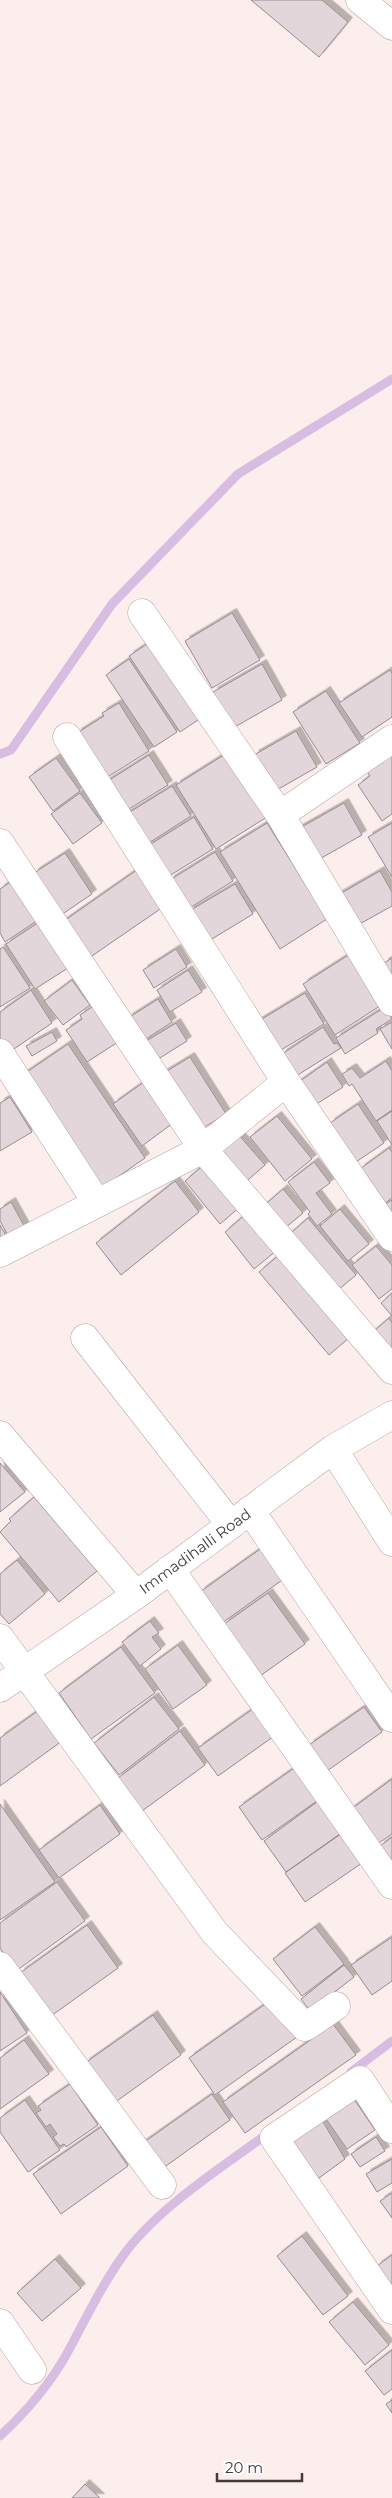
<svg xmlns="http://www.w3.org/2000/svg" width="392" height="2498" font-family="Montserrat,sans-serif">
<style>
.lines{fill:none;stroke-linecap:round;stroke-linejoin:round}
.stream{stroke:#d8bde3;stroke-width:9}
.building{fill:#e3d6db;stroke:#968b8f;filter:url(#shadow)}
.minor-casing{stroke:#b2a5a4;stroke-width:29}
.minor{stroke:#fff;stroke-width:28}
.labels{text-anchor:middle;dominant-baseline:central;stroke-width:4;stroke-linejoin:round;paint-order:stroke}
.street-label{font-size:15px;fill:#413b3b;stroke:#fff}
</style>
<defs>
<filter id="shadow"><feDropShadow dx="4.5" dy="-4.5" stdDeviation="0" flood-color="#0004"/></filter>
</defs>
<rect width="100%" height="100%" fill="#fceeec"/>
<g class="lines">
<path class="stream" d="M 0,754 L 11,750 L 112,604 L 238,474 L 392,379
M 351,2072 L 392,2041
M 0,2436 C 25,2413 48,2386 65,2357 C 84,2323 99,2289 122,2257 C 157,2208 221,2168 270,2132"/>
</g>
<path class="building" d="M 251,0 L 322,0 L 348,22 L 319,57 Z
M 232,613 L 260,660 L 212,688 L 185,641 Z
M 150,642 L 201,718 L 180,732 L 129,656 Z
M 129,659 L 177,732 L 154,747 L 106,675 Z
M 262,664 L 282,700 L 233,728 L 213,692 Z
M 390,670 L 392,673 L 392,717 L 362,737 L 339,703 Z
M 326,691 L 360,743 L 326,764 L 293,712 Z
M 119,703 L 149,751 L 106,778 L 77,733 L 104,716 L 102,713 Z
M 296,731 L 317,767 L 275,791 L 254,755 Z
M 392,752 L 392,814 L 382,821 L 358,785 L 370,776 L 366,770 Z
M 227,753 L 267,817 L 216,849 L 176,785 Z
M 149,755 L 168,785 L 124,812 L 106,782 Z
M 56,758 L 80,791 L 53,811 L 29,777 Z
M 172,786 L 191,816 L 144,846 L 125,815 Z
M 80,793 L 102,823 L 73,844 L 51,814 Z
M 344,803 L 362,835 L 316,861 L 298,829 Z
M 194,817 L 213,849 L 169,876 L 146,847 Z
M 267,823 L 327,919 L 280,949 L 220,852 Z
M 392,823 L 392,877 L 368,837 Z
M 215,852 L 233,881 L 188,909 L 170,880 Z
M 65,853 L 92,894 L 61,915 L 34,873 Z
M 144,865 L 169,903 L 86,960 L 61,923 Z
M 380,871 L 392,892 L 392,906 L 356,926 L 338,895 Z
M 12,881 L 38,920 L 5,942 L 0,933 L 0,889 Z
M 235,884 L 253,914 L 207,942 L 189,911 Z
M 39,922 L 68,968 L 35,989 L 6,944 Z
M 3,947 L 30,988 L 0,1007 L 0,949 Z
M 176,949 L 187,967 L 154,988 L 143,970 Z
M 350,954 L 383,1004 L 335,1035 L 303,984 Z
M 392,958 L 392,977 L 384,963 Z
M 188,970 L 202,992 L 170,1012 L 157,990 Z
M 72,980 L 90,1005 L 63,1025 L 44,1001 Z
M 31,990 L 52,1023 L 8,1053 L 0,1041 L 0,1012 Z
M 305,993 L 324,1024 L 276,1053 L 257,1022 Z
M 158,999 L 172,1022 L 143,1041 L 128,1018 Z
M 95,1005 L 118,1042 L 87,1062 L 66,1030 L 82,1019 L 80,1015 Z
M 385,1007 L 392,1019 L 376,1029 L 378,1033 L 345,1054 L 336,1038 Z
M 392,1022 L 392,1049 L 380,1029 Z
M 176,1023 L 187,1041 L 155,1061 L 143,1043 Z
M 323,1027 L 334,1044 L 337,1043 L 341,1048 L 296,1076 L 282,1054 Z
M 52,1032 L 57,1041 L 32,1056 L 26,1046 Z
M 68,1044 L 145,1158 L 99,1190 L 21,1076 Z
M 190,1057 L 226,1114 L 198,1131 L 162,1074 Z
M 386,1061 L 392,1071 L 392,1110 L 376,1121 L 352,1084 L 349,1086 L 342,1074 L 352,1068 L 360,1078 Z
M 327,1062 L 343,1087 L 312,1107 L 296,1084 Z
M 144,1082 L 173,1123 L 142,1146 L 113,1104 Z
M 10,1097 L 32,1132 L 0,1151 L 0,1103 Z
M 358,1104 L 384,1143 L 356,1162 L 330,1123 Z
M 392,1111 L 392,1145 L 377,1121 Z
M 277,1116 L 312,1159 L 285,1181 L 250,1137 Z
M 238,1134 L 265,1165 L 242,1185 L 215,1155 Z
M 389,1148 L 392,1152 L 392,1198 L 384,1204 L 360,1169 Z
M 314,1162 L 330,1183 L 316,1193 L 332,1214 L 317,1226 L 308,1214 L 310,1212 L 288,1182 Z
M 206,1163 L 241,1206 L 220,1224 L 185,1181 Z
M 175,1181 L 199,1212 L 121,1275 L 96,1243 Z
M 283,1189 L 303,1213 L 279,1233 L 260,1209 Z
M 392,1200 L 392,1217 L 384,1205 Z
M 11,1202 L 26,1229 L 10,1239 L 0,1221 L 0,1209 Z
M 340,1209 L 369,1244 L 348,1261 L 320,1226 Z
M 247,1213 L 277,1250 L 254,1269 L 225,1232 Z
M 308,1218 L 356,1275 L 332,1295 L 285,1238 Z
M 0,1225 L 8,1239 L 0,1243 Z
M 376,1246 L 392,1265 L 392,1289 L 379,1299 L 352,1265 Z
M 280,1254 L 350,1337 L 329,1355 L 259,1272 Z
M 392,1293 L 392,1316 L 381,1303 Z
M 389,1318 L 392,1323 L 392,1367 L 367,1337 Z
M 0,1463 L 25,1492 L 0,1512 Z
M 34,1497 L 97,1571 L 59,1602 L 0,1532 L 11,1521 L 9,1519 Z
M 263,1547 L 285,1578 L 222,1623 L 200,1592 Z
M 17,1560 L 45,1594 L 9,1624 L 0,1614 L 0,1574 Z
M 268,1593 L 305,1644 L 260,1676 L 224,1624 Z
M 150,1621 L 159,1633 L 152,1637 L 161,1649 L 140,1666 L 122,1642 Z
M 178,1645 L 207,1685 L 173,1709 L 145,1669 Z
M 121,1647 L 155,1693 L 91,1739 L 59,1693 Z
M 154,1697 L 179,1729 L 119,1775 L 94,1743 Z
M 257,1706 L 277,1734 L 218,1776 L 198,1748 Z
M 364,1707 L 382,1732 L 327,1771 L 309,1745 Z
M 39,1710 L 62,1741 L 0,1786 L 0,1738 Z
M 180,1731 L 205,1765 L 142,1811 L 118,1778 Z
M 297,1766 L 321,1798 L 262,1840 L 239,1807 Z
M 392,1779 L 392,1834 L 376,1845 L 350,1810 Z
M 321,1799 L 344,1831 L 286,1872 L 264,1841 Z
M 0,1804 L 55,1882 L 0,1920 Z
M 100,1805 L 120,1834 L 59,1878 L 39,1850 Z
M 345,1831 L 365,1861 L 305,1902 L 285,1873 Z
M 392,1837 L 392,1863 L 380,1846 Z
M 57,1882 L 85,1921 L 16,1971 L 0,1948 L 0,1923 Z
M 87,1925 L 118,1968 L 51,2016 L 20,1973 Z
M 315,1927 L 344,1964 L 302,1996 L 273,1959 Z
M 392,1937 L 392,1981 L 372,1995 L 351,1965 Z
M 344,1965 L 354,1977 L 310,2011 L 301,1999 Z
M 0,1992 L 27,2033 L 0,2051 Z
M 271,2000 L 297,2037 L 215,2095 L 189,2058 Z
M 153,2015 L 181,2055 L 114,2103 L 85,2063 Z
M 333,2024 L 356,2055 L 245,2133 L 223,2102 Z
M 24,2040 L 49,2074 L 0,2109 L 0,2058 Z
M 70,2084 L 98,2125 L 66,2147 L 64,2144 L 60,2146 L 53,2137 L 57,2134 L 50,2124 L 46,2127 L 36,2113 L 41,2110 L 38,2106 Z
M 350,2093 L 375,2130 L 347,2149 L 322,2113 Z
M 212,2094 L 230,2120 L 159,2171 L 140,2145 Z
M 25,2100 L 60,2150 L 28,2172 L 0,2132 L 0,2118 Z
M 319,2115 L 345,2159 L 319,2178 L 288,2139 Z
M 101,2127 L 128,2166 L 61,2214 L 33,2174 Z
M 376,2137 L 385,2151 L 360,2167 L 351,2154 Z
M 392,2159 L 392,2183 L 377,2192 L 366,2174 Z
M 392,2193 L 392,2218 L 380,2201 Z
M 302,2236 L 348,2296 L 323,2315 L 277,2256 Z
M 392,2255 L 392,2288 L 377,2266 Z
M 55,2259 L 81,2288 L 42,2321 L 17,2293 Z
M 353,2302 L 389,2345 L 365,2365 L 329,2322 Z
M 392,2350 L 392,2389 L 384,2395 L 365,2371 Z
M 392,2400 L 392,2413 L 386,2404 Z
M 85,2484 L 100,2498 L 72,2498 Z"/>
<g class="lines">
<g class="minor-casing">
<path id="minor" d="M 360,0 L 392,26
M 142,613 L 280,815 L 392,1002
M 67,737 L 286,1082 L 392,1237
M 280,815 L 392,739
M 0,843 L 203,1149 L 392,1370
M 0,1053 L 97,1203
M 0,1253 L 203,1149 L 286,1082
M 85,1338 L 231,1525
M 0,1435 L 136,1595
M 333,1449 L 392,1542
M 250,1510 L 392,1718
M 170,1569 L 392,1885
M 0,1638 L 215,1933 L 305,2027 L 336,2006
M 0,1688 L 136,1595 L 333,1449 L 392,1415
M 0,1966 L 162,2185
M 392,2129 L 360,2080 L 274,2138 L 392,2310
M 0,2323 L 32,2370"/>
</g>
<use href="#minor" class="minor"/>
</g>
<g class="labels">
<g class="street-label">
<text transform="translate(195 1551) rotate(-36)">Immadihalli Road</text>
</g>
</g>
<path d="M217 2473v8h85v-8" fill="none" stroke="#413b3b" stroke-width="2.5"/>
<text x="225" y="2473" font-size="15" fill="#413b3b" stroke="#ffffff" stroke-width="4" paint-order="stroke">20 m</text>
</svg>
